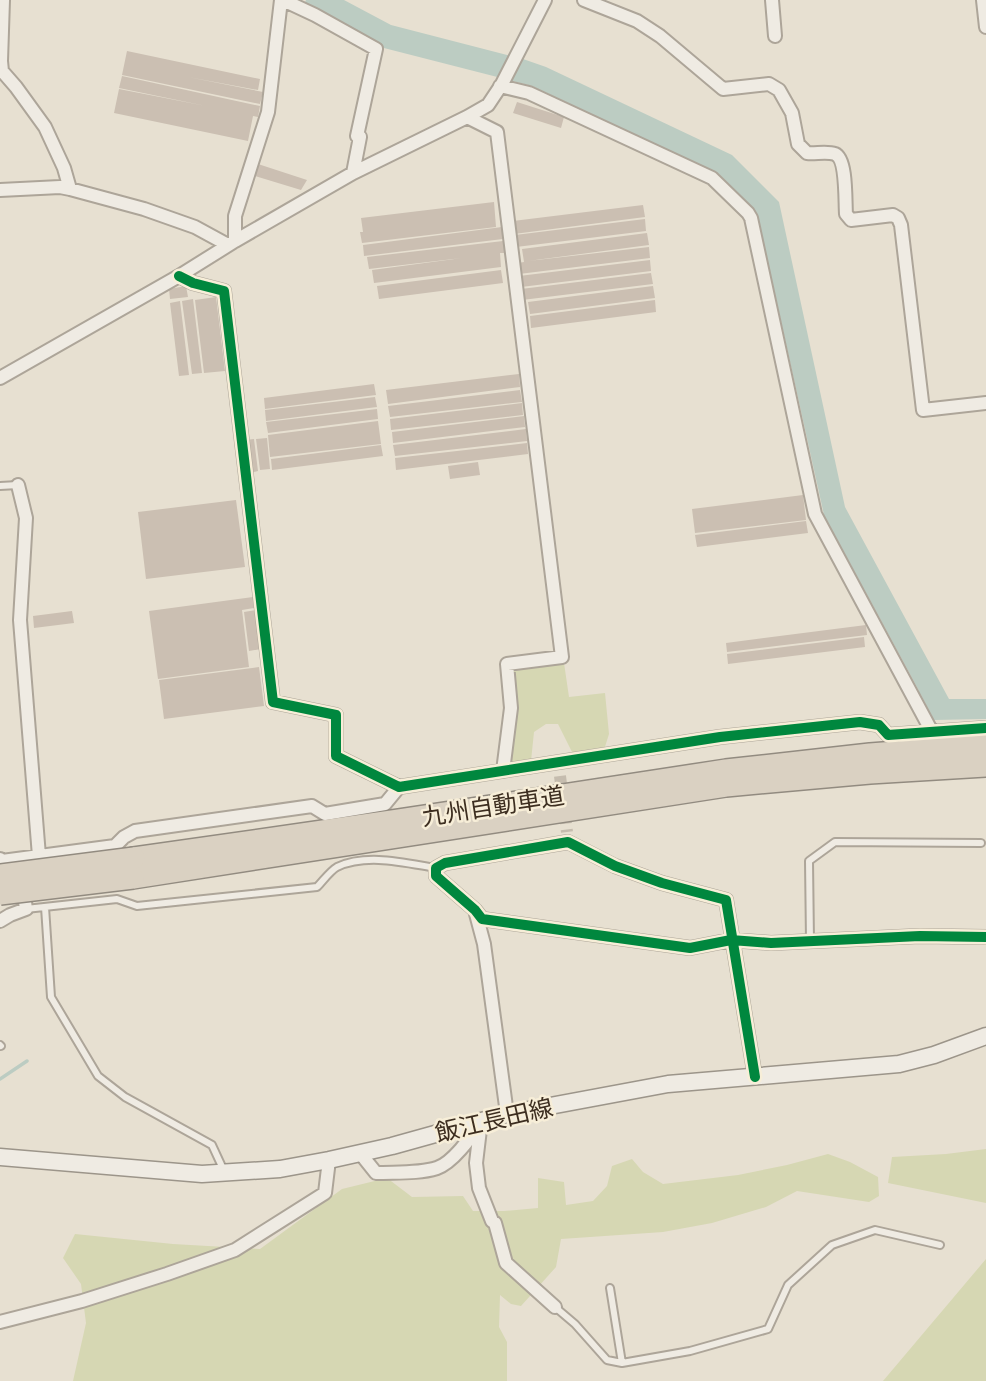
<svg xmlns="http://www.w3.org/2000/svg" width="986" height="1381" font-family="'Source Serif 4','Noto Sans JP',serif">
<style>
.green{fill:#d6d7b3}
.water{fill:#bcccc2}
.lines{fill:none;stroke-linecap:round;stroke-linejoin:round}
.stream{stroke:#bcccc2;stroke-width:3.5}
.building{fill:#cbbfb2}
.minor-tunnel{stroke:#c5bcae;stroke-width:12;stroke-dasharray:12 6;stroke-linecap:butt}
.service-casing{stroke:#ada599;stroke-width:10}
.minor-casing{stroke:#ada599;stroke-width:16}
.secondary-casing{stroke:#9c958a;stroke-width:19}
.motorway-casing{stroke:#928b80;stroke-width:24}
.service{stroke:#efebe3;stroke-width:6}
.minor{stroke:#efebe3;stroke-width:12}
.secondary{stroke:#efebe3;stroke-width:16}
.motorway{stroke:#dad1c2;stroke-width:21}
.motorway-bridge-casing{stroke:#928b80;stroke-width:24;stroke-linecap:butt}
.motorway-bridge{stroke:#dad1c2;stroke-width:21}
.cycleway-casing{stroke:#f7eed8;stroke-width:15}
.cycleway{stroke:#00873e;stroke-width:10}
.labels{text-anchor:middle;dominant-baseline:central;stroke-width:5;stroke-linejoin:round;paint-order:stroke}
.street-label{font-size:24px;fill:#3d2e20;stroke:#f7eed8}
</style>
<rect width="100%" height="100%" fill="#e7e0d1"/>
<path class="green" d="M 564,663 L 569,697 L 605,693 L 609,734 L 604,750 L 573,754 L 558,724 L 546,724 L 534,732 L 531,761 L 510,765 L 510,670 Z
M 986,1149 L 986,1203 L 888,1183 L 892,1157 L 946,1154 Z
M 828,1154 L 850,1162 L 878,1177 L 879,1196 L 869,1202 L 797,1191 L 766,1207 L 712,1223 L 663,1232 L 561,1239 L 556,1267 L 521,1306 L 511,1304 L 500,1295 L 499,1327 L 507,1342 L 507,1381 L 73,1381 L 86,1323 L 81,1284 L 63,1258 L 75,1234 L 173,1244 L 260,1249 L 342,1189 L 387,1178 L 412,1197 L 463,1196 L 473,1211 L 504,1211 L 538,1208 L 538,1178 L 564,1182 L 566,1205 L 593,1201 L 607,1186 L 612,1166 L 632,1159 L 643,1172 L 663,1184 L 738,1175 L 787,1165 Z
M 986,1259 L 986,1381 L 883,1381 Z"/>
<path class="water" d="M 306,0 L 344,0 L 391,25 L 523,59 L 546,67 L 732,155 L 779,202 L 845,507 L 949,699 L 986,699 L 986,719 L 934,720 L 921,695 L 919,695 L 917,693 L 919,691 L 824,515 L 757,213 L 719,174 L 532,86 L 380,47 L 304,5 Z"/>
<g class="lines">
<path class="stream" d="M 0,1079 L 27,1061"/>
</g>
<path class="building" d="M 127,51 L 260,79 L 258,90 L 188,77 L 263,92 L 260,104 L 122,75 Z
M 122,76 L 260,106 L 258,117 L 253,116 L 248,141 L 114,113 L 119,89 L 206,106 L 119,88 Z
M 517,102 L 564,117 L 561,128 L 513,113 Z
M 258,164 L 307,180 L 301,190 L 255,176 Z
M 494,202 L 496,227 L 362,243 L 360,232 L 363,232 L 361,218 Z
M 643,205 L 645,217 L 514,234 L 513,221 Z
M 645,219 L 646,231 L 516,247 L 515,235 Z
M 502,227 L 503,239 L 364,256 L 363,245 Z
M 647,233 L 649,245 L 528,261 L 649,247 L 650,258 L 519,274 L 518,263 L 524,262 L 522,249 Z
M 503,241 L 505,253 L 500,253 L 501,267 L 374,283 L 372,270 L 462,258 L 369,269 L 367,257 Z
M 650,260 L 651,271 L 521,287 L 519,276 Z
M 501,270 L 503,283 L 379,299 L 377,286 Z
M 651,273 L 653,284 L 522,300 L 521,289 Z
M 186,286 L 188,297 L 170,299 L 169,289 Z
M 653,286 L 655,298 L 530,314 L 528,302 Z
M 216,297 L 225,371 L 204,373 L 195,300 Z
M 193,299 L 202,373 L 192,374 L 182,301 Z
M 655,300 L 656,312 L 531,328 L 530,316 Z
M 180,301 L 189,375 L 179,376 L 170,303 Z
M 519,374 L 520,387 L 388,404 L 386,390 Z
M 374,384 L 376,395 L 265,409 L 264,398 Z
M 520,390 L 522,402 L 390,417 L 388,406 Z
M 375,397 L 377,407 L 266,421 L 265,410 Z
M 522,403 L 523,415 L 391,430 L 390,419 Z
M 377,409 L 378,419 L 268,433 L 266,422 Z
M 524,416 L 525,427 L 393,443 L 392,432 Z
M 378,421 L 381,444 L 270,457 L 268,435 Z
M 526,429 L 527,441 L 395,456 L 393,445 Z
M 267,438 L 270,469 L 260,470 L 256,439 Z
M 254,439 L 258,471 L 249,473 L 245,440 Z
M 527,443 L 528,454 L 396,470 L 395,458 Z
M 381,445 L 383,456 L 272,470 L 271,459 Z
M 478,462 L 480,475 L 450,479 L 448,466 Z
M 803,495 L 806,520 L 695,533 L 692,509 Z
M 236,500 L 245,567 L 146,579 L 138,512 Z
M 806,521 L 808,533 L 697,547 L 695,535 Z
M 253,597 L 254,608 L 242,610 L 249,667 L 158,679 L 149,611 Z
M 256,610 L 261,649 L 249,651 L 244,612 Z
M 72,611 L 74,623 L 34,628 L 33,616 Z
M 866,625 L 867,635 L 727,652 L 726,643 Z
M 864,637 L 865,647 L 728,664 L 727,654 Z
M 259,667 L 264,706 L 164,719 L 159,680 Z"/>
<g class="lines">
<path class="minor-tunnel" d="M 560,776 L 567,832"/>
<g class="service-casing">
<path id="service" d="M 0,486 L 18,485
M 45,907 L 51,997 L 98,1076 L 125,1097 L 212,1145 L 224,1171
M 26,909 L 117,899 L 137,906 L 317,887 C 323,881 330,871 337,867 C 367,853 405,863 436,868
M 810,941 L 809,861 L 835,842 L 981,843
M 0,1045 L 1,1046
M 610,1288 L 622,1363
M 555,1307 L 575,1324 L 607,1360 L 622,1363 L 690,1351 L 768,1329 L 788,1285 L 832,1245 L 875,1230 L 940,1245"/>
</g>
<g class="minor-casing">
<path id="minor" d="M 3,0 L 1,61 L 2,71 L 16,87 L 45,127 L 64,168 L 70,189
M 283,0 L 315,15 L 376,49 L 357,136 L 360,137 L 353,173
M 584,0 L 637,21 L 660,36 L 723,89 L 769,84 L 779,90 L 792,113 L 798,144 L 807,153 C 815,154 827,151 835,154 C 847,159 845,201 846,214 L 851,220 L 893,215 L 898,218 L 901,225 L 923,410 L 986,403
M 772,0 L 775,36
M 983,0 L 986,27
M 500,86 L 529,93 L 712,178 L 748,213 L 751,218 L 815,514 L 932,732
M 467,117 L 497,132 L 562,657 L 507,664 L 511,708 L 503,771
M 0,190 L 60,187 L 70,189 L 144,209 L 195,227 L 228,245
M 235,241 L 235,216 L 268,112 L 281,0
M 179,276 L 193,283 L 224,291 L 273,702 L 336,715 L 336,756 L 399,787 L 720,737 L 860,722 L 879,725 L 888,735 L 986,728
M 0,378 L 179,276 L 235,241 L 353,173 L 467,117 L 488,105 L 502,84 L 545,0
M 18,485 L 26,518 L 20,620 L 39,856
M 0,859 L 2,861 L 115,846 L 124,837 L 135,831 L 312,806 L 325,814 L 385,804 L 399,787
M 476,914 L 484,944 L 507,1114
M 0,921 L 10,915 L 26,909 L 23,888
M 755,1077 L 726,900 L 662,883 L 615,866 L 568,842 L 445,863 L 436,868 L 436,876 L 475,910 L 482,919 L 690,948 L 731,940 L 771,943 L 920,936 L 986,937
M 481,1121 L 476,1163 L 479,1188 L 492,1221 L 495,1223 L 506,1263 L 555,1307
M 360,1153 L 376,1173 C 396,1172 418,1174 437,1168 C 452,1163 471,1138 479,1124
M 0,1322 L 82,1301 L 167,1274 L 235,1250 L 325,1193 L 329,1160"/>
</g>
<g class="secondary-casing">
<path id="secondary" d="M 0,1157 L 202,1174 L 280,1169 L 329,1160 L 392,1146 L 507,1114 L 668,1084 L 899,1064 L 934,1055 L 986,1036"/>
</g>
<g class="motorway-casing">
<path id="motorway" d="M 134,858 L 399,820 L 726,770 L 870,754 L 986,745
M 133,878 L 726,786 L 870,773 L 986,766"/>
</g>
<use href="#service" class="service"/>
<use href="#minor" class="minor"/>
<use href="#secondary" class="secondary"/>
<use href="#motorway" class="motorway"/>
<g class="motorway-bridge-casing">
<path id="motorway-bridge" d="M 0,875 L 134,858
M 0,894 L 133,878"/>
</g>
<use href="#motorway-bridge" class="motorway-bridge"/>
<g class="cycleway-casing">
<path id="cycleway" d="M 179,276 L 193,283 L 224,291 L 273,702 L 336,715 L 336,756 L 399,787 L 720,737 L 860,722 L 879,725 L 888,735 L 986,728
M 755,1077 L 726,900 L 662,883 L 615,866 L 568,842 L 445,863 L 436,868 L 436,876 L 475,910 L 482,919 L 690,948 L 731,940 L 771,943 L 920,936 L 986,937"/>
</g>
<use href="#cycleway" class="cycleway"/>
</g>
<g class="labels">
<g class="street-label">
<text transform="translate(493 806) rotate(-9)">九州自動車道</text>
<text transform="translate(494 1120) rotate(-13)">飯江長田線</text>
</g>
</g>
</svg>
